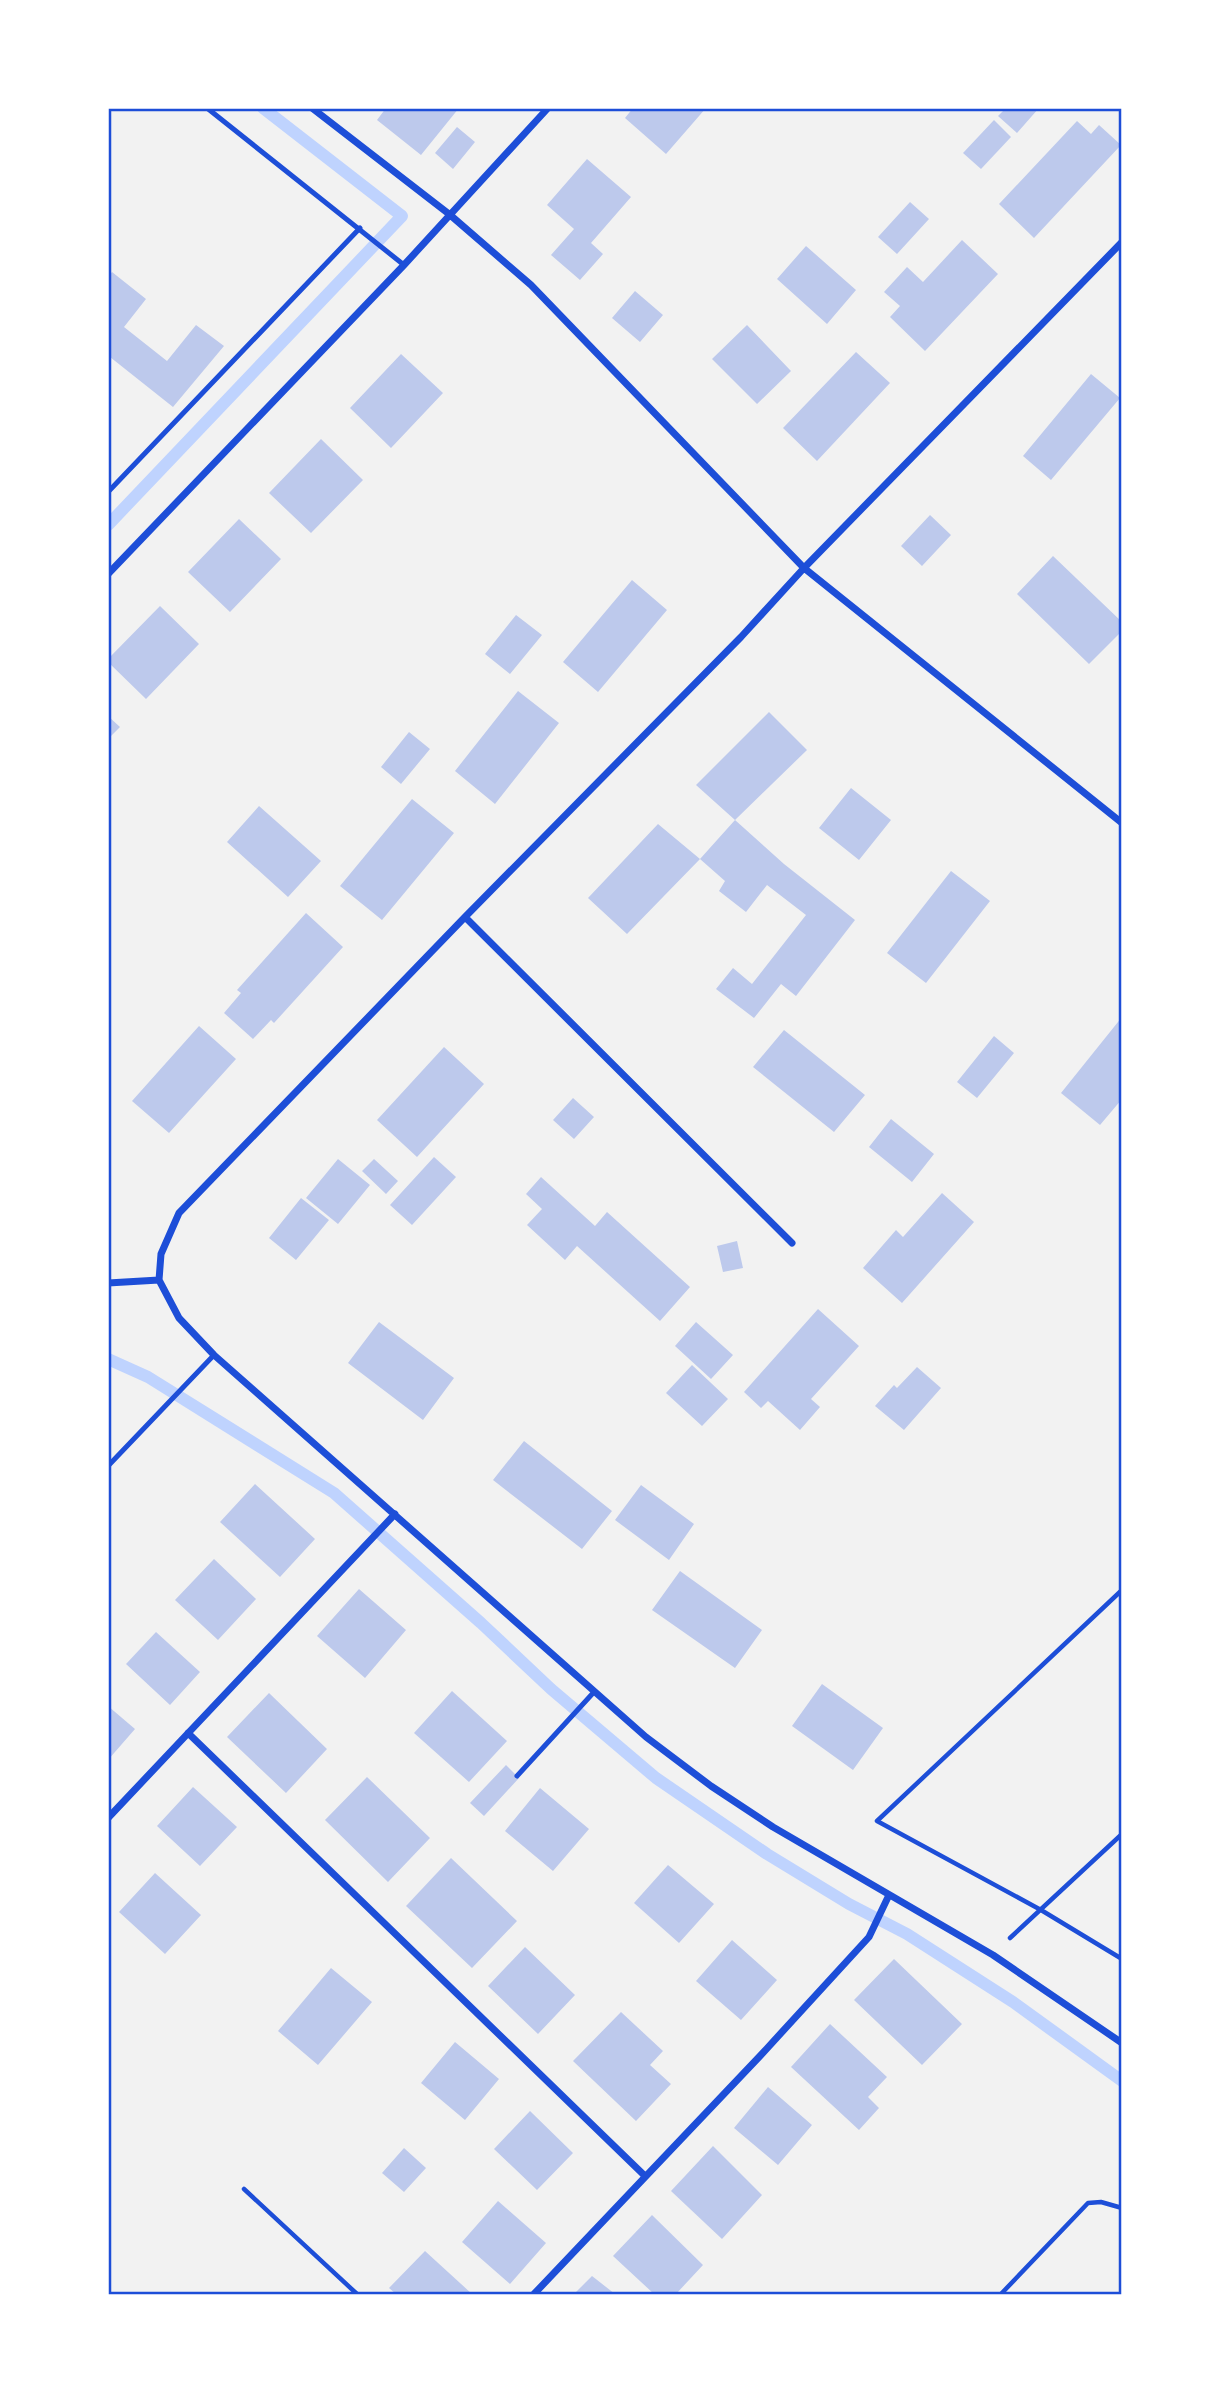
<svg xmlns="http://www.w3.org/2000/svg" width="1230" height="2403" font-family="Signika,sans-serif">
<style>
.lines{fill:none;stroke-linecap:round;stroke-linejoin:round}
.stream{stroke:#bfd3fe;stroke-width:12}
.building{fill:#bdc9ec}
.path{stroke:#1d4ed8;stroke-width:4.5}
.service{stroke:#1d4ed8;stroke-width:5}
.minor{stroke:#1d4ed8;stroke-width:7}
.neatline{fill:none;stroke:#1d4ed8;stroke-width:2.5}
</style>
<rect width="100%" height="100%" fill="#f2f2f2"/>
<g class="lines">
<path class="stream" d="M 108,525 L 402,216 L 263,108
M 108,1359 L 148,1377 L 334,1493 L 481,1623 L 551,1689 L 656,1778 L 767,1854 L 849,1904 L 907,1934 L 1013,2002 L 1122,2081"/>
</g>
<path class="building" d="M 386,108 L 459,108 L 421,155 L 377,120 Z
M 633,108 L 706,108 L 666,154 L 625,118 Z
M 1006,108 L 1039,108 L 1017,133 L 998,116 Z
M 994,120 L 1011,137 L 981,169 L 963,153 Z
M 1077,121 L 1091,134 L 1099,125 L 1121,145 L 1034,238 L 999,204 Z
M 457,127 L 475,142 L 453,169 L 435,153 Z
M 587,159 L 631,197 L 591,243 L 603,254 L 580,280 L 551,255 L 574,229 L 547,205 Z
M 910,202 L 929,219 L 897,254 L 878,237 Z
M 962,240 L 998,274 L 925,351 L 890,317 L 900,306 L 884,292 L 907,267 L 923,282 Z
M 806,246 L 856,290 L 827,324 L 777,279 Z
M 112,272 L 146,299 L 124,327 L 167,361 L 196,325 L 224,346 L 173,407 L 110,357 L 108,359 L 108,277 Z
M 635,291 L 663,315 L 640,342 L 612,318 Z
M 747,325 L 791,371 L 757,404 L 712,359 Z
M 856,352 L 890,383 L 817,461 L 783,428 Z
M 401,354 L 443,393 L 391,448 L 350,408 Z
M 1091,374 L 1120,398 L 1051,480 L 1023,456 Z
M 321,439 L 363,480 L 311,533 L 269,493 Z
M 930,515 L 951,535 L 922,566 L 901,546 Z
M 239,519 L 281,559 L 230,612 L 188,572 Z
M 1053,556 L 1122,622 L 1122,631 L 1089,664 L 1017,594 Z
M 632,580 L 667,610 L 598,692 L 563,662 Z
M 160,606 L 199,644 L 146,699 L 108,662 L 108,659 Z
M 516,615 L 542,635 L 510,674 L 485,654 Z
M 518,691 L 559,723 L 495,804 L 455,771 Z
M 769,712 L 807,750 L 735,820 L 696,785 Z
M 108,716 L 120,727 L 108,739 Z
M 409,732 L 430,749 L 401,784 L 381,767 Z
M 851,788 L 891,820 L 859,860 L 819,828 Z
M 412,799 L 454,833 L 382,920 L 340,886 Z
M 259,806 L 321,861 L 288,897 L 227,842 Z
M 735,820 L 784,864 L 855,920 L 796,996 L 781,984 L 754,1018 L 716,989 L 733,968 L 752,984 L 806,915 L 767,885 L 746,912 L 719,891 L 725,881 L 700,859 L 627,934 L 588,898 L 658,824 L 700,859 Z
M 951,871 L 990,901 L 926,983 L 887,953 Z
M 306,913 L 343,947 L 274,1023 L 271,1020 L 253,1039 L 224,1013 L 241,993 L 237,990 Z
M 1122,1017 L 1122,1099 L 1100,1125 L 1061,1093 Z
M 199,1026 L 236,1059 L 169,1133 L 132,1101 Z
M 784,1030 L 865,1095 L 834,1132 L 753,1067 Z
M 994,1036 L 1014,1053 L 977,1098 L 957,1082 Z
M 444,1047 L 484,1084 L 417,1157 L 377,1120 Z
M 573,1098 L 594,1117 L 574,1139 L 553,1120 Z
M 891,1119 L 934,1154 L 912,1182 L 869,1147 Z
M 434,1157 L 456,1177 L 412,1225 L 390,1205 Z
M 338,1159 L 370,1185 L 338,1224 L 306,1198 Z
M 374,1159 L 398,1181 L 386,1194 L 362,1171 Z
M 541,1177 L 595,1226 L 607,1212 L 690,1287 L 660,1321 L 577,1246 L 565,1260 L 527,1225 L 542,1209 L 526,1194 Z
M 942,1193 L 974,1222 L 902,1303 L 863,1268 L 896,1230 L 903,1237 Z
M 301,1198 L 329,1220 L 296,1260 L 269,1238 Z
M 737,1241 L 743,1268 L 723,1272 L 717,1246 Z
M 818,1309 L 859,1346 L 811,1399 L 820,1407 L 800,1430 L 768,1401 L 761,1408 L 744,1392 Z
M 379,1322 L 454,1378 L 423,1420 L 348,1363 Z
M 696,1322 L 733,1355 L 711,1379 L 675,1346 Z
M 692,1365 L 728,1399 L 702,1426 L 666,1393 Z
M 917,1367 L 941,1388 L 904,1430 L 875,1406 L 894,1385 L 897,1388 Z
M 524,1441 L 612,1511 L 582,1549 L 493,1480 Z
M 255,1484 L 315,1539 L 280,1577 L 220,1522 Z
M 641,1485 L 694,1524 L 669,1560 L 615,1520 Z
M 214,1559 L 256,1599 L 218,1640 L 175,1600 Z
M 680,1571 L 762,1630 L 735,1668 L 652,1610 Z
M 359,1589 L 406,1630 L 365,1678 L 317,1636 Z
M 156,1632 L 200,1672 L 170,1705 L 126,1664 Z
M 822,1684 L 883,1728 L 853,1770 L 792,1726 Z
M 452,1691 L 507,1741 L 469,1782 L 414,1733 Z
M 269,1693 L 327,1749 L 286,1793 L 227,1737 Z
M 108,1706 L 135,1729 L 108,1760 Z
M 506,1765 L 519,1778 L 484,1816 L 470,1803 Z
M 367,1777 L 430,1838 L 388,1882 L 325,1820 Z
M 193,1787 L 237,1827 L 200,1866 L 157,1826 Z
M 540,1788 L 589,1829 L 553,1871 L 505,1831 Z
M 451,1858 L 517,1921 L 472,1968 L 406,1906 Z
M 668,1865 L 714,1904 L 679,1943 L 634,1903 Z
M 155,1873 L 201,1915 L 165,1954 L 119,1912 Z
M 732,1940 L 777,1980 L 741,2020 L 696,1981 Z
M 525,1947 L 575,1995 L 538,2034 L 488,1986 Z
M 894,1959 L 962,2024 L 922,2065 L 854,2000 Z
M 331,1968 L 372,2002 L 318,2065 L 278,2031 Z
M 621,2012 L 663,2051 L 650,2065 L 671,2084 L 636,2121 L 573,2061 Z
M 830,2024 L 887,2077 L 868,2097 L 879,2108 L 859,2130 L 791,2067 Z
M 455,2042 L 499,2079 L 465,2120 L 421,2083 Z
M 768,2087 L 812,2125 L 778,2165 L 734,2128 Z
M 530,2111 L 573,2153 L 537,2190 L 494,2149 Z
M 713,2146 L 762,2195 L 722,2239 L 671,2191 Z
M 404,2148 L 426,2168 L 404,2192 L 382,2173 Z
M 498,2201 L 546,2243 L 510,2284 L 462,2242 Z
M 652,2215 L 703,2265 L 676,2294 L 654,2294 L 613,2256 Z
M 425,2251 L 472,2294 L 396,2294 L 389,2288 Z
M 592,2276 L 615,2294 L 574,2294 Z"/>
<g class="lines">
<path class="path" d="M 1122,1590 L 877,1821 L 1041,1910 L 1122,1959
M 1010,1938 L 1122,1834
M 244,2189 L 357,2294
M 1001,2294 L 1088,2203 L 1101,2202 L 1122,2208"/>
<path class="service" d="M 207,108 L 404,265
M 108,492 L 360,228
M 108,1466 L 214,1355
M 517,1776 L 594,1692"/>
<path class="minor" d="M 312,108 L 449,214 L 531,285 L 804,568 L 1122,823
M 108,574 L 404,265 L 548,108
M 465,917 L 792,1243
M 159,1280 L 161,1254 L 179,1213 L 465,917 L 741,637 L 804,568 L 1122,242
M 159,1280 L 179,1318 L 214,1355 L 646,1737 L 711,1786 L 773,1827 L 993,1955 L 1122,2043
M 108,1283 L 159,1280
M 188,1733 L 645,2176
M 108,1818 L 395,1514
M 534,2294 L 760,2056 L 869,1937 L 889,1895"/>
</g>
<rect width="1230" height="2403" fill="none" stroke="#ffffff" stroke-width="220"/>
<rect x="110" y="110" width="1010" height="2183" class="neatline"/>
</svg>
